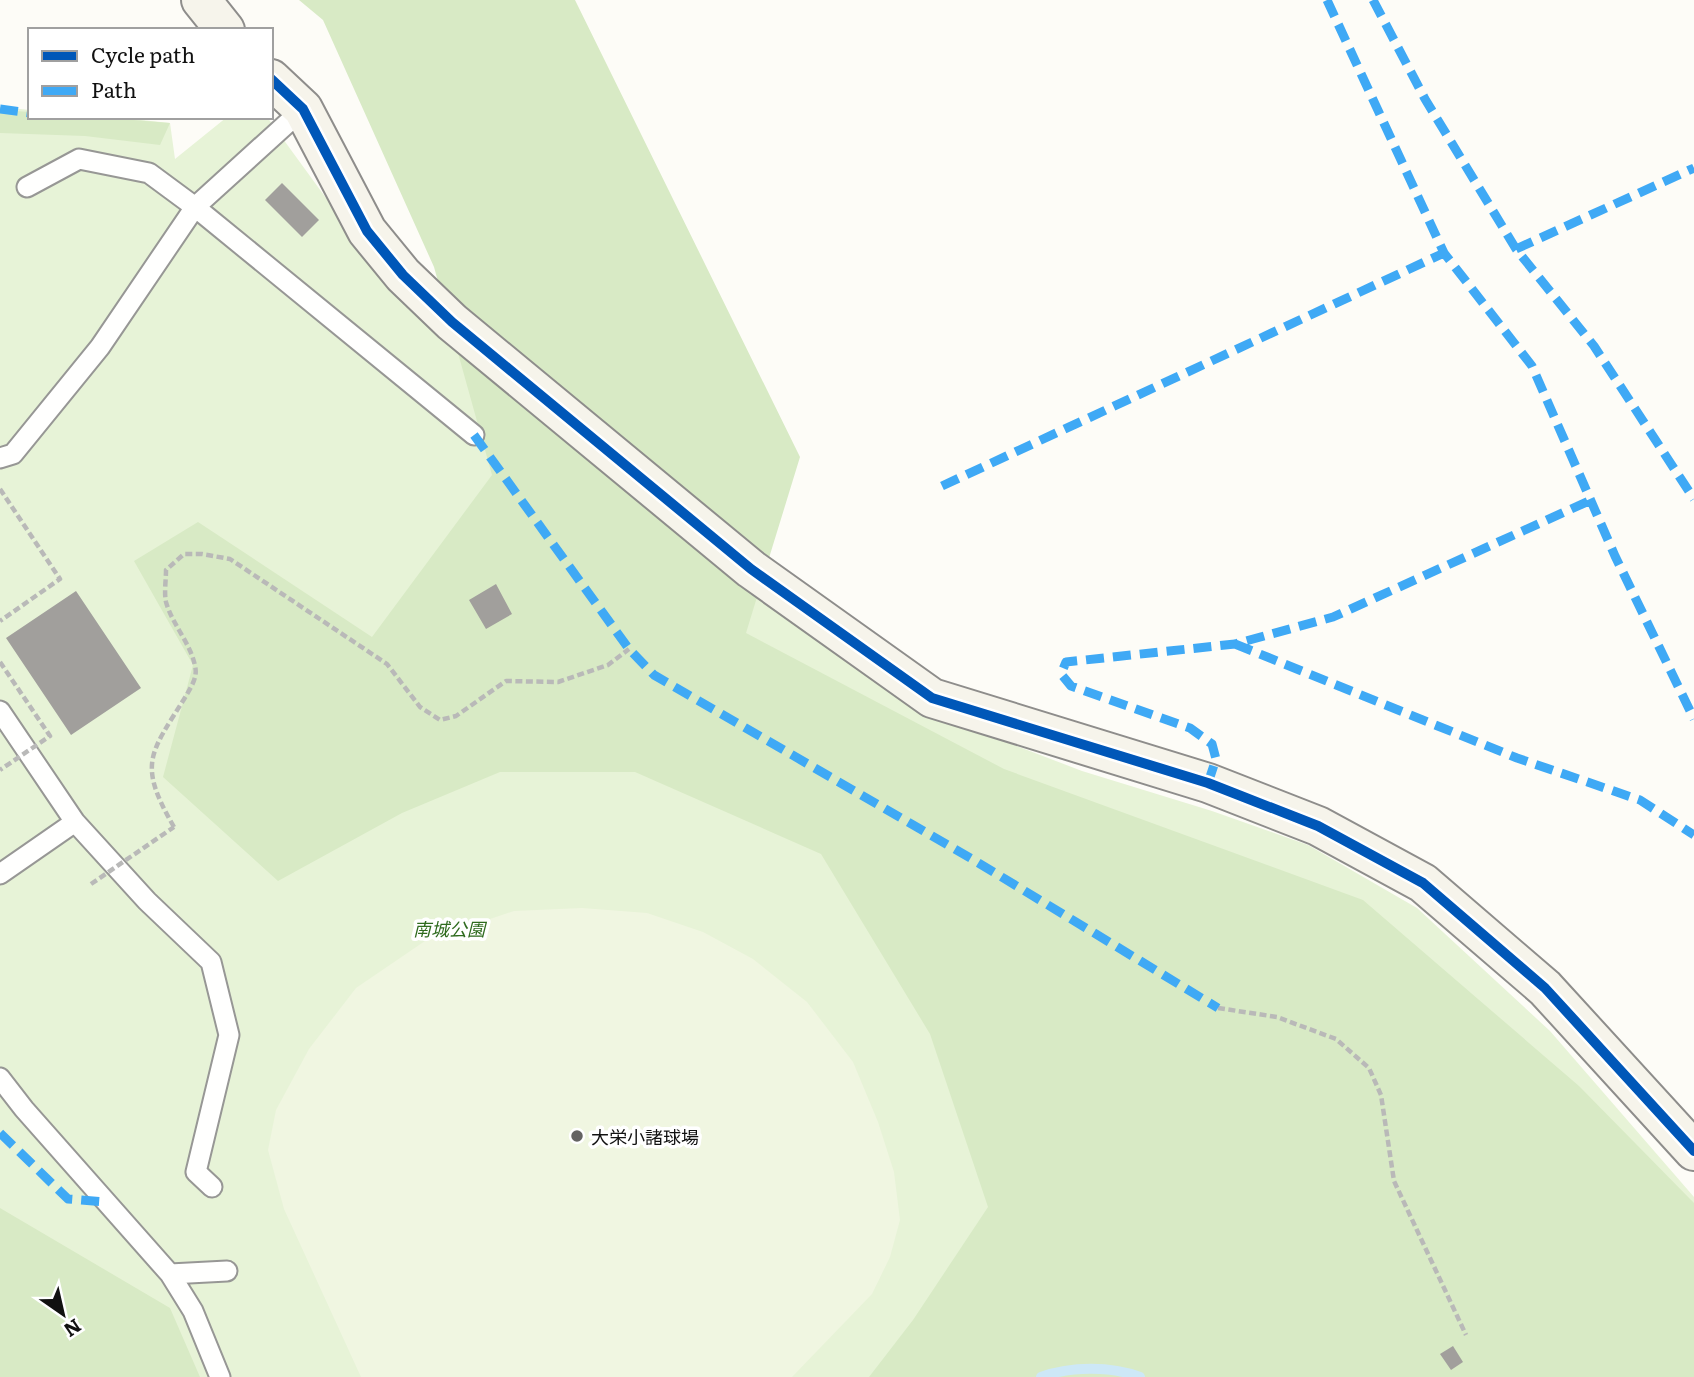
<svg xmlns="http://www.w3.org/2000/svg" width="1694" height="1377" font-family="Literata,'Noto Sans JP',serif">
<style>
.green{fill:#e7f3d7}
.forest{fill:#d8eac5}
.pitch{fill:#f0f6e1}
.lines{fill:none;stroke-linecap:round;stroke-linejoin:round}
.stream{stroke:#cde8f7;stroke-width:10}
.building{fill:#a19f9c}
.lane-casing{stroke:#979795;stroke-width:23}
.secondary-casing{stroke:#8e8d8b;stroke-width:42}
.path{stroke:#b9b9b8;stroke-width:4.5;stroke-dasharray:7 3.5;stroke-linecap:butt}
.lane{stroke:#fffffe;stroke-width:19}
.secondary{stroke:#f6f4eb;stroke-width:38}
.path-bridge{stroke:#b9b9b8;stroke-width:4.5;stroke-dasharray:7 3.5;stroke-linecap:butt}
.quiet{stroke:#3fa9f5;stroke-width:9;stroke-dasharray:18 9;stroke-linecap:butt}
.cycleway-casing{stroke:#fff;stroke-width:15}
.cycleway{stroke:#0057b8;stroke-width:10}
.poi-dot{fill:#646362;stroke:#fff;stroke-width:2.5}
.labels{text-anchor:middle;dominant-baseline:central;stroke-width:7;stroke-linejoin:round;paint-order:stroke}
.park-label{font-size:18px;font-style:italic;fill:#2f6b1f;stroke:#fff}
.poi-label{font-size:18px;fill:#111;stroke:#fff;text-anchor:start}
</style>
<rect width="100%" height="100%" fill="#fdfcf7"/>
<path class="green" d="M 0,107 L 30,110 L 30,117 L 112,117 L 170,123 L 175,159 L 227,117 L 267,117 L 393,290 L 936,715 L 1082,771 L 1212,811 L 1308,845 L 1417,908 L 1550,1031 L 1694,1197 L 1694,1377 L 0,1377 Z"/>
<path class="forest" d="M 299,0 L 575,0 L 800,457 L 746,633 L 1004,769 L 1363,900 L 1579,1086 L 1694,1203 L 1694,1377 L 869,1377 L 913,1320 L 988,1207 L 930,1034 L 821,854 L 635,772 L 500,772 L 402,813 L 278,881 L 163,777 L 193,665 L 134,561 L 198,522 L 372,637 L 492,475 L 434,267 L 323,20 Z
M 0,110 L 30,112 L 30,117 L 97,117 L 170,123 L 160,145 L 85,136 L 0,133 Z
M 0,1208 L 170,1308 L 200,1377 L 0,1377 Z"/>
<path class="pitch" d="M 582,908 L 647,913 L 703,932 L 753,959 L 807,1002 L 853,1062 L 878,1122 L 894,1172 L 900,1220 L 890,1257 L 872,1294 L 792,1377 L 361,1377 L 284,1209 L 268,1150 L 276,1110 L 309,1049 L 356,988 L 425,941 L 514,911 Z"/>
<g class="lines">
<path class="stream" d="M 1041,1377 C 1071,1366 1111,1366 1140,1377"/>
</g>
<path class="building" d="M 282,183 L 319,220 L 302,237 L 265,200 Z
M 496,584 L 512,614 L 486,629 L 469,600 Z
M 76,591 L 141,688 L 71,735 L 6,638 Z
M 1453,1346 L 1463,1362 L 1451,1370 L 1440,1354 Z"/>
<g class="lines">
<g class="lane-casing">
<path id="lane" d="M 27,187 L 79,159 L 149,173 L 195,207 L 474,435
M 0,458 L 13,454 L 100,347 L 195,207 L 303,109
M 0,711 L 75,822 L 0,874
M 75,822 L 147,901 L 211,962 L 229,1035 L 196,1172 L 212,1187
M 0,1078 L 24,1109 L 170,1274 L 227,1271
M 170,1274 L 193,1311 L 220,1377"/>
</g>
<g class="secondary-casing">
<path id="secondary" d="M 201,0 L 225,30
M 271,79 L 303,109 L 367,231 L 403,275 L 452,322 L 751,569 L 932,698 L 1208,783 L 1318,826 L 1423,883 L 1545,988 L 1694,1151"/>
</g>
<path class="path" d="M 0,489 L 60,579 L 0,621
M 174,827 C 137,763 150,754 186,696 C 191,687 198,677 195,666 C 191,644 172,624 166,602 C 164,593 166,580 166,570 L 184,554 L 202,554 L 230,559 L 387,664 L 420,707 L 440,720 L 456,716 L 506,681 L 558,682 L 608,665 L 629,649
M 1218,1008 L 1277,1017 L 1336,1039 L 1369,1068 L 1381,1095 L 1394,1181 L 1466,1335"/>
<use href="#lane" class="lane"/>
<use href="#secondary" class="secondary"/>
<path class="path-bridge" d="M 0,662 L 50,736 L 0,770
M 91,884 L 174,827"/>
<path class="quiet" d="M 1327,0 L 1444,253 L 1532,366 L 1615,556 L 1694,719
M 1373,0 L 1425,99 L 1516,249 L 1594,346 L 1694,499
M 0,109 L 30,113
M 1516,249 L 1694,168
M 474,435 L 629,649 L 654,675 L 972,859 L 1218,1008
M 942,486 L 1444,253
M 1235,644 L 1517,758 L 1640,800 L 1694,835
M 1208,783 L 1216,759 L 1212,744 L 1190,728 L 1071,686 L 1061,674 L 1066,662 L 1235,644 L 1333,617 L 1591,500
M 0,1133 L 68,1199 L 107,1202"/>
<g class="cycleway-casing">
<path id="cycleway" d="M 271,79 L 303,109 L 367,231 L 403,275 L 452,322 L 751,569 L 932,698 L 1208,783 L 1318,826 L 1423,883 L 1545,988 L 1694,1151"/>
</g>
<use href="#cycleway" class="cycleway"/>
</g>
<circle class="poi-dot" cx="577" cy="1136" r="7"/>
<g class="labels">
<g class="park-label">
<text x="449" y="928">南城公園</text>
</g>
<g class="poi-label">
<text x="591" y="1136">大栄小諸球場</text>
</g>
</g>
<rect x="28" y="28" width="245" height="91" fill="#ffffff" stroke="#a0a0a0" stroke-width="2"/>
<rect x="42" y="51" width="35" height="10" fill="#0057b8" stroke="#a0a0a0" stroke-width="2"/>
<text x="91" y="63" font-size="21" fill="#111111">Cycle path</text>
<rect x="42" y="86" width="35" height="10" fill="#3fa9f5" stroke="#a0a0a0" stroke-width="2"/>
<text x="91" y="98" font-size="21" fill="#111111">Path</text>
<g transform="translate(63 1314) rotate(146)" stroke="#ffffff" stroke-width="5" paint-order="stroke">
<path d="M0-5L12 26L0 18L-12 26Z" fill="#111111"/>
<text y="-10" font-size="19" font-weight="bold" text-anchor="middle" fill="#111111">N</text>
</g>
</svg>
